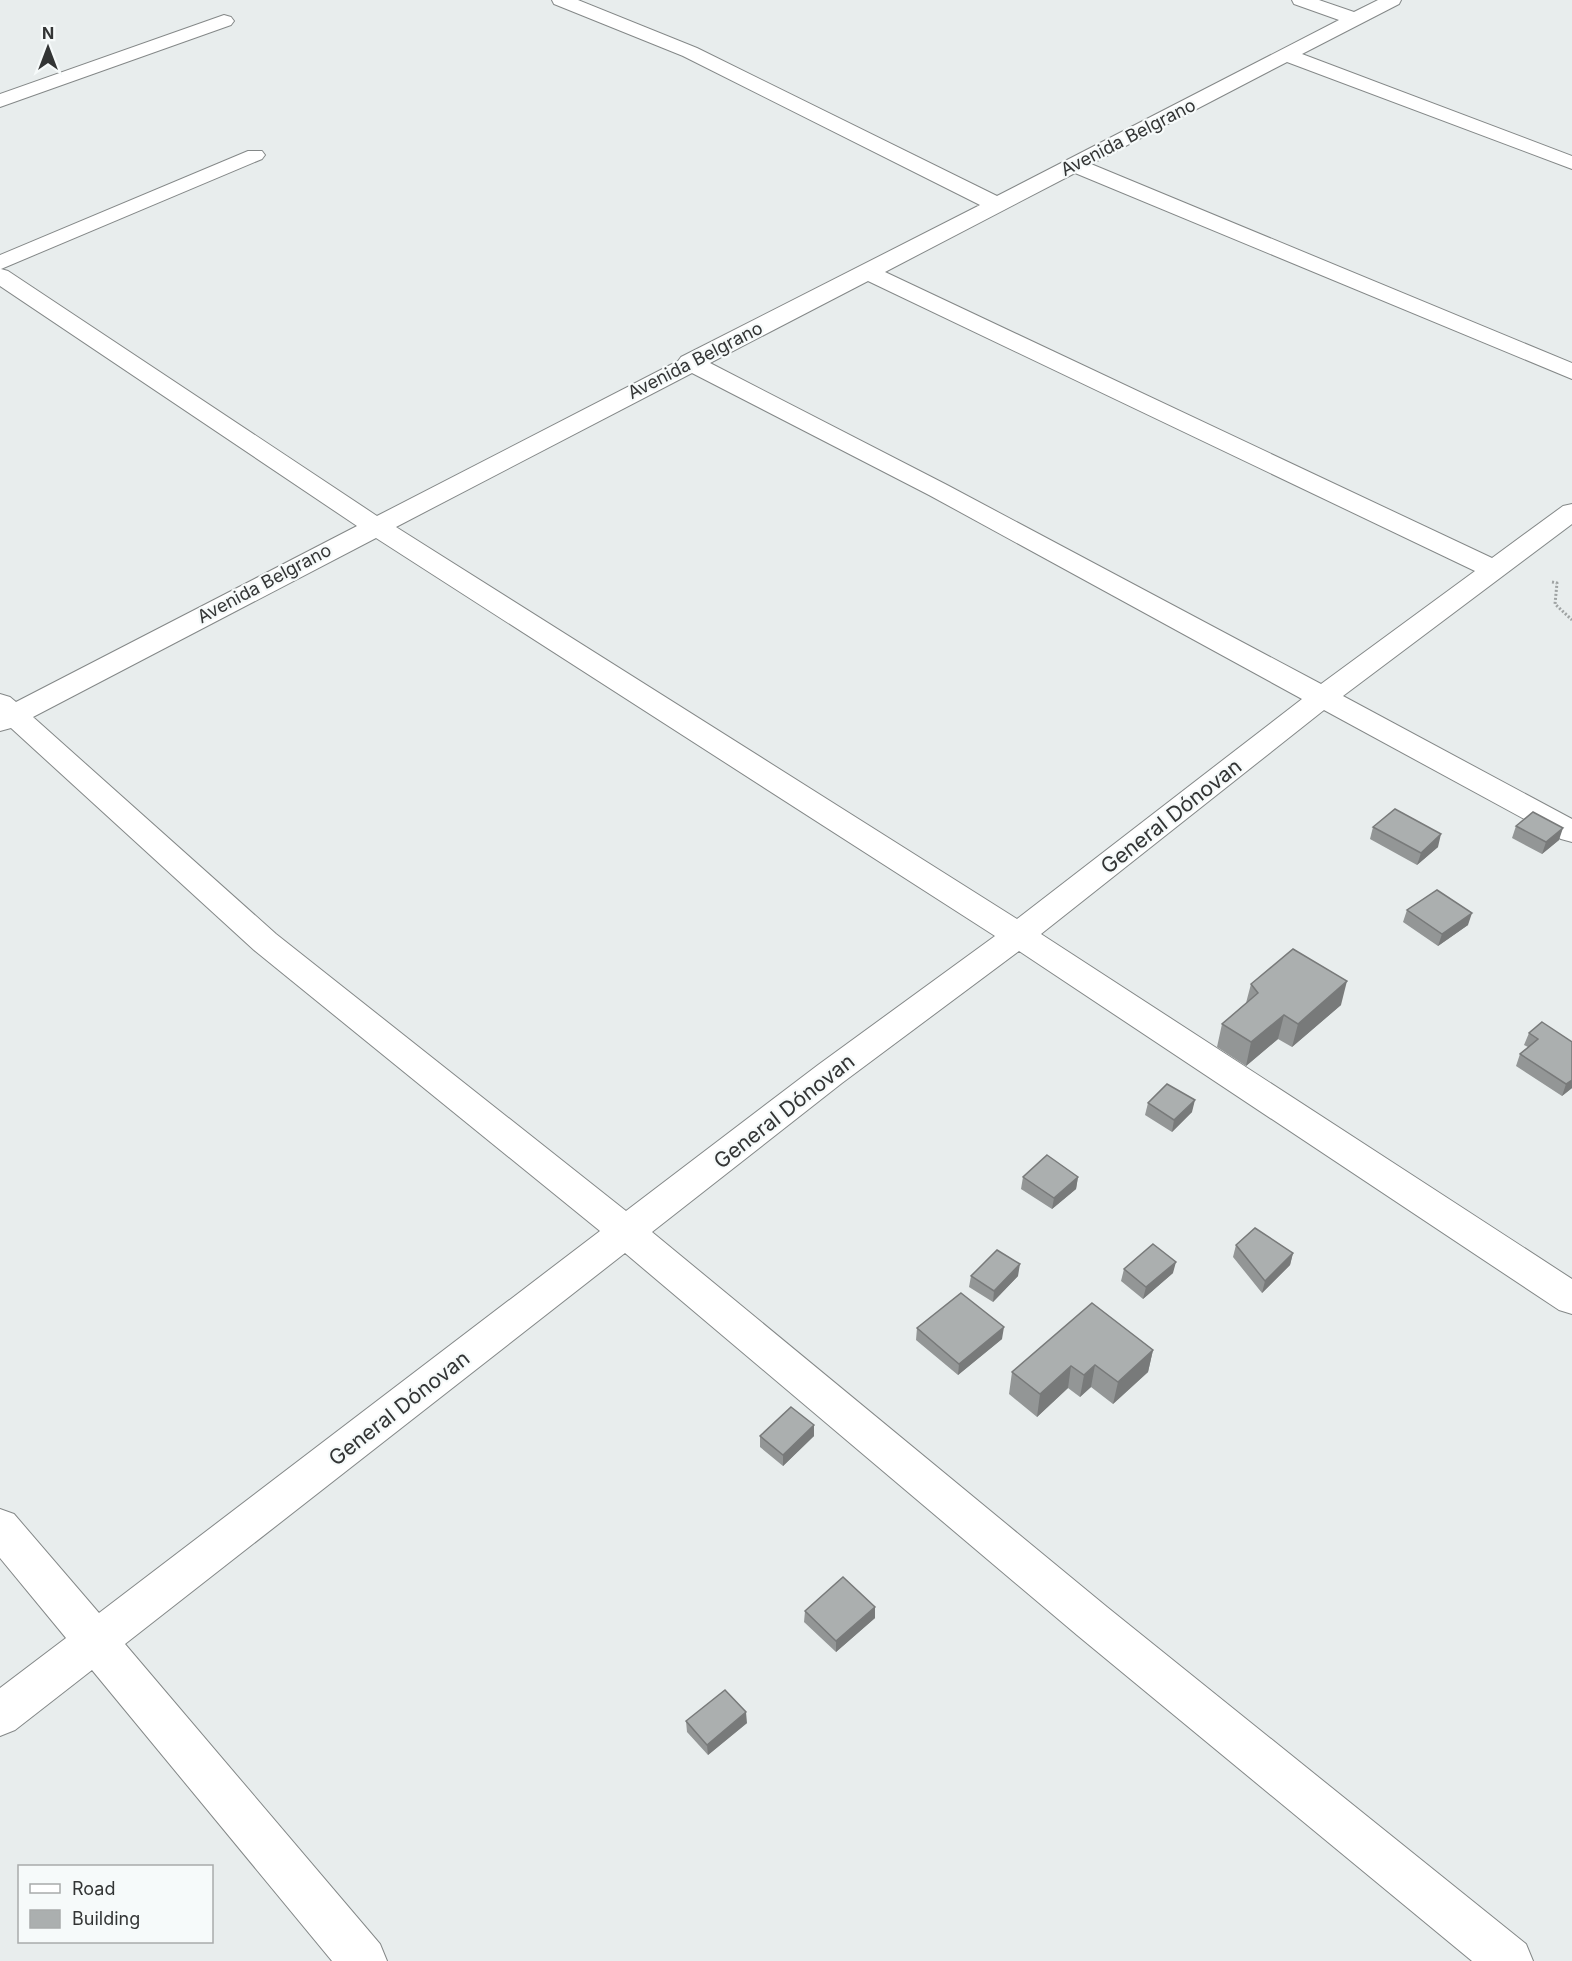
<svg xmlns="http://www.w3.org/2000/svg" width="1572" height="1961" font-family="Inter,sans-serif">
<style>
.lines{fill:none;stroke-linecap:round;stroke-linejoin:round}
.minor-casing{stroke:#848888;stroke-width:2}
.path{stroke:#9fa3a3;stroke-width:3;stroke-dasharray:2 2;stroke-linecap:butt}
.minor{fill:#fff;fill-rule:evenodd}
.wall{fill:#939696}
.shaded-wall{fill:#787a7a}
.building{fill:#abafaf;stroke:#787a7a;stroke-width:1.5}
.labels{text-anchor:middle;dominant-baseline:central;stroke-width:4.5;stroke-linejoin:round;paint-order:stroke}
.far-street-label{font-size:18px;fill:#333535;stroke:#f6fafa}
.street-label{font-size:21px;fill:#333535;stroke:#f6fafa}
</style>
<rect width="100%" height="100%" fill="#e8eded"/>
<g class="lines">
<g class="minor-casing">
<path id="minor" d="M 552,0 L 578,0 L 697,48 L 997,196 L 1339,20 L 1294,4 L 1292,0 L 1319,0 L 1354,12 L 1378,0 L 1401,0 L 1399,4 L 1302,54 L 1572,156 L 1572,169 L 1287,62 L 1091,164 L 1572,363 L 1572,379 L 1075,173 L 885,272 L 1492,558 L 1563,506 L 1572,504 L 1572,524 L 1343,696 L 1572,819 L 1572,842 L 1561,839 L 1324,710 L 1041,934 L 1572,1279 L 1572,1314 L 1559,1310 L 1019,951 L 842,1083 L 652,1232 L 1107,1607 L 1526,1944 L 1533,1961 L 1472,1961 L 1077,1635 L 625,1253 L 125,1644 L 380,1944 L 387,1961 L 332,1961 L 92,1670 L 15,1730 L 0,1736 L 0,1688 L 66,1638 L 0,1558 L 0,1509 L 14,1514 L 99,1613 L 600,1231 L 254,950 L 11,728 L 0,731 L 0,694 L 10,697 L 16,702 L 357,526 L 0,286 L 0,255 L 248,151 L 262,151 L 265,155 L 262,159 L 1,269 L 8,271 L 377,516 L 678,361 L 681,357 L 980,205 L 683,56 L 554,4 ZM 868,281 L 1475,571 L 1321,684 L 947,485 L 710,363 ZM 692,373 L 929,495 L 1302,699 L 1017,919 L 396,527 ZM 376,538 L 995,936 L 818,1065 L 626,1211 L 276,934 L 33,717 Z
M 224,15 L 231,17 L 234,21 L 231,25 L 0,107 L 0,94 Z"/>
</g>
<path class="path" d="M 1552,582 L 1557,583 L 1555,604 L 1572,620"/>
<use href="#minor" class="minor"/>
</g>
<path class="wall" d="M 1516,826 L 1559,840 L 1542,854 L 1512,838 Z
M 1373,827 L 1438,847 L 1417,865 L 1370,839 Z
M 1407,910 L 1468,925 L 1438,946 L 1403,922 Z
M 1251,984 L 1341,1005 L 1292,1047 L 1278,1039 L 1246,1066 L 1217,1047 L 1222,1024 L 1246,1003 Z
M 1529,1033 L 1572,1042 L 1572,1088 L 1562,1096 L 1516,1066 L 1520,1054 L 1528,1047 L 1524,1045 Z
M 1148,1103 L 1192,1112 L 1172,1132 L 1145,1115 Z
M 1023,1177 L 1078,1177 L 1076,1189 L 1052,1209 L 1021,1189 Z
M 1236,1245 L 1293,1253 L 1290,1265 L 1262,1293 L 1233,1257 Z
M 1124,1269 L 1173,1273 L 1143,1299 L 1121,1281 Z
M 971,1276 L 1018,1276 L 993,1302 L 969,1287 Z
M 917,1328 L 1002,1339 L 958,1375 L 916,1340 Z
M 1153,1350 L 1148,1372 L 1113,1404 L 1091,1387 L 1080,1397 L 1068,1388 L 1037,1417 L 1009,1394 L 1012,1372 Z
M 814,1425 L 814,1436 L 783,1466 L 760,1447 L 760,1436 Z
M 805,1611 L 875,1618 L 836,1652 L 804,1622 Z
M 686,1721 L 747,1723 L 708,1755 L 687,1732 Z"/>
<path class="shaded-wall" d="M 1563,828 L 1559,840 L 1542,854 L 1546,842 Z
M 1441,834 L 1438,847 L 1417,865 L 1421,853 Z
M 1472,913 L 1468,925 L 1438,946 L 1442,934 Z
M 1347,981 L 1341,1005 L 1292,1047 L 1298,1024 Z
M 1284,1015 L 1278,1039 L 1246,1066 L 1251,1042 Z
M 1572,1080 L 1572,1088 L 1562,1096 L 1566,1084 Z
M 1195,1100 L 1192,1112 L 1172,1132 L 1174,1120 Z
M 1078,1177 L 1076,1189 L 1052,1209 L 1054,1198 Z
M 1293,1253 L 1290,1265 L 1262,1293 L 1265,1281 Z
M 1176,1262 L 1173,1273 L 1143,1299 L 1146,1287 Z
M 1020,1264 L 1018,1276 L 993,1302 L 994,1291 Z
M 1004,1327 L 1002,1339 L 958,1375 L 959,1364 Z
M 1153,1350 L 1148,1372 L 1113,1404 L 1118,1382 Z
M 1095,1365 L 1091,1387 L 1080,1397 L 1084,1375 Z
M 1071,1366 L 1068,1388 L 1037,1417 L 1040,1394 Z
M 814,1425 L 814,1436 L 783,1466 L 783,1455 Z
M 875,1607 L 875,1618 L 836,1652 L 836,1641 Z
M 746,1712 L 747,1723 L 708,1755 L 707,1745 Z"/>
<path class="building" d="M 1395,809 L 1441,834 L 1421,853 L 1373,827 Z
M 1533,812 L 1563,828 L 1546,842 L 1516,826 Z
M 1437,890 L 1472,913 L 1442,934 L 1407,910 Z
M 1293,949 L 1347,981 L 1298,1024 L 1284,1015 L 1251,1042 L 1222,1024 L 1258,993 L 1251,984 Z
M 1542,1022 L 1572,1042 L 1572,1080 L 1566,1084 L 1520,1054 L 1538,1039 L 1529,1033 Z
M 1167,1084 L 1195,1100 L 1174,1120 L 1148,1103 Z
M 1047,1155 L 1078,1177 L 1054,1198 L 1023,1177 Z
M 1255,1228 L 1293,1253 L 1265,1281 L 1236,1245 Z
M 1153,1244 L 1176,1262 L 1146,1287 L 1124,1269 Z
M 997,1250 L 1020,1264 L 994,1291 L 971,1276 Z
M 961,1293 L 1004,1327 L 959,1364 L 917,1328 Z
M 1092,1303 L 1153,1350 L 1118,1382 L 1095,1365 L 1084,1375 L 1071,1366 L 1040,1394 L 1012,1372 Z
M 791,1407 L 814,1425 L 783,1455 L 760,1436 Z
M 843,1577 L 875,1607 L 836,1641 L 805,1611 Z
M 725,1690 L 746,1712 L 707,1745 L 686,1721 Z"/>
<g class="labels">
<g class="far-street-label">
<text transform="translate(1128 137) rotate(-27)">Avenida Belgrano</text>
<text transform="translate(695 360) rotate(-27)">Avenida Belgrano</text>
<text transform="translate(264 583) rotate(-28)">Avenida Belgrano</text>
</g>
<g class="street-label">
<text transform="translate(1171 816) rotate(-38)">General Dónovan</text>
<text transform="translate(784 1111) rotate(-38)">General Dónovan</text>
<text transform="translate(399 1408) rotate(-38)">General Dónovan</text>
</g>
</g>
<rect x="18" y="1865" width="195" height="78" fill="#f6fafa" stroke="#a8abab" stroke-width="1.5"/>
<rect x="30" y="1884" width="30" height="9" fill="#ffffff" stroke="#a8abab" stroke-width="1.5"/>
<text x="72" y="1895" font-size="18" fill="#333535">Road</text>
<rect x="30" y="1910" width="30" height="18" fill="#abafaf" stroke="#a8abab" stroke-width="1.5"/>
<text x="72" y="1925" font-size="18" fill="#333535">Building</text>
<g transform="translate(48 48)" stroke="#f6fafa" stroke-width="4.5" paint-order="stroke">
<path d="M0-4.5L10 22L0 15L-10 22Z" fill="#333535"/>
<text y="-9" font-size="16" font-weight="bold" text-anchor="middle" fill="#333535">N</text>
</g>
</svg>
